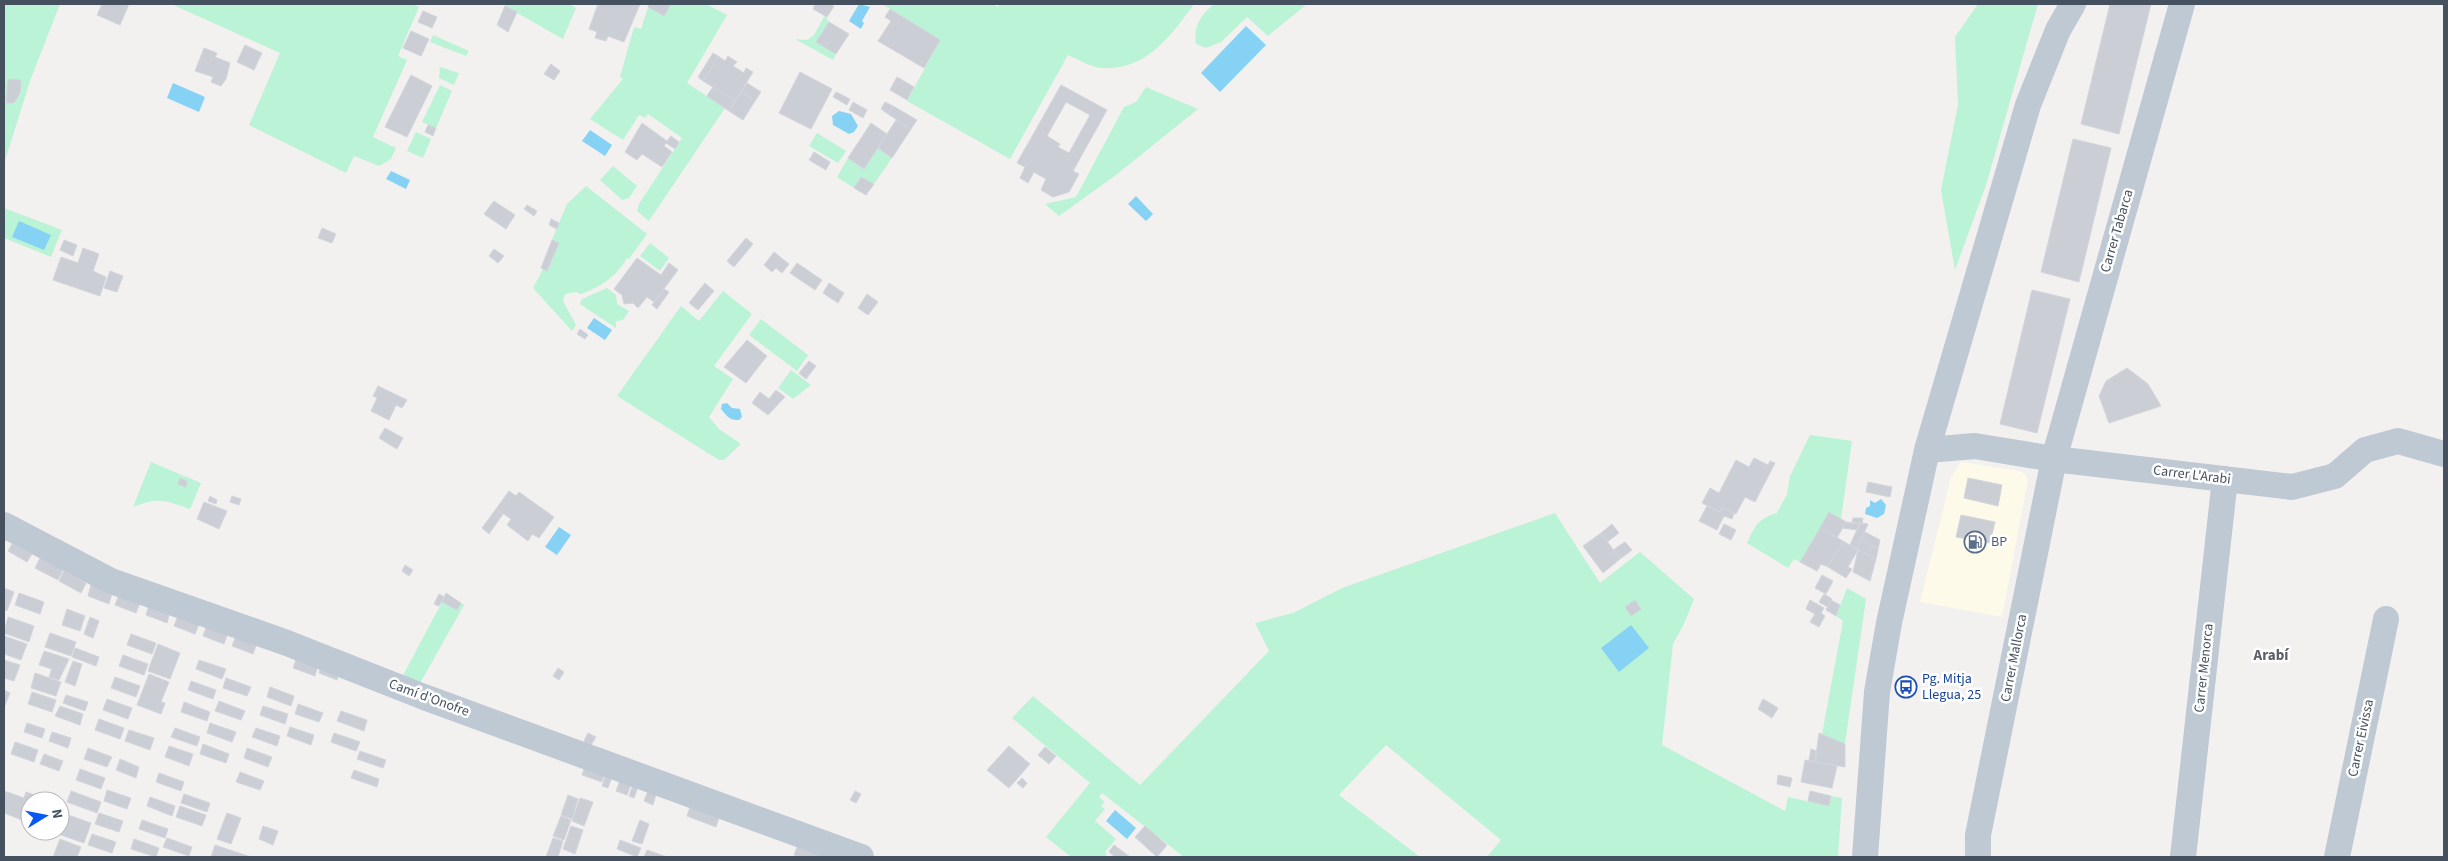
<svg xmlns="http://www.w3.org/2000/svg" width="2448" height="861" font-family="'Source Sans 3',sans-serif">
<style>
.commercial{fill:#fefae9}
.green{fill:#bbf3d6}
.water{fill:#85d2f4}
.building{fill:#ccced6;stroke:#d3d5dc;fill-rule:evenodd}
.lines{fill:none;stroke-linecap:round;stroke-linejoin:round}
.minor{stroke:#bfc9d3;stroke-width:26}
.labels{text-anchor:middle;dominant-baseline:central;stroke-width:5;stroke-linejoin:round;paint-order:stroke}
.street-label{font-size:14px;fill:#46515f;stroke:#fff}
.service-label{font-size:14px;fill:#4e5e75;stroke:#fff;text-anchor:start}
.transit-label{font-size:14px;fill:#164399;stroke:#fff;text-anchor:start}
.neighbourhood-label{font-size:15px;font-weight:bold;fill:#5c5f66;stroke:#fff}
</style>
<rect width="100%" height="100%" fill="#f3f0f0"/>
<path class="commercial" d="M 1961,462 L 2020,471 L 2025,474 L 2028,480 L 2002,617 L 1920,602 L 1951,477 Z"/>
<path class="green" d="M 4,4 L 60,4 L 30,81 L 4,164 Z
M 171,4 L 412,4 L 419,7 L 398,56 L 407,60 L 373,137 L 396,148 L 391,159 L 379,166 L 354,156 L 346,173 L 249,125 L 280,53 Z
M 506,4 L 569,4 L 576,8 L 563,39 L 505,6 Z
M 671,4 L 706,4 L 727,15 L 687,83 L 725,108 L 649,221 L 637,211 L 639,204 L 682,138 L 648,114 L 645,118 L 639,115 L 623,140 L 590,119 L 623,79 L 620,77 L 634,27 L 641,29 L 648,7 L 663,16 Z
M 882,4 L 992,4 L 998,7 L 1000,4 L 1194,4 C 1171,36 1146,71 1101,68 C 1090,67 1078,59 1068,55 L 1010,159 L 907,101 L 940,40 Z
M 1215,4 L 1307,4 L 1268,36 L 1247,17 L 1221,42 L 1206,48 L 1196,44 C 1193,27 1201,13 1215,4 Z
M 1978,4 L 2038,4 L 1986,185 L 1955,270 L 1941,190 L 1958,105 L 1955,37 Z
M 825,15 L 829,22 L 816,42 L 836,54 L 833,60 L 795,39 L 807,40 L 814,35 Z
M 433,35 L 469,51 L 466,56 L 430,42 Z
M 440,67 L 459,73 L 454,85 L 439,78 Z
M 440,85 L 452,91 L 436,128 L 422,122 Z
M 1146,87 L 1198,109 L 1116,175 L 1059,216 L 1045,204 L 1076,197 L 1124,107 L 1136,102 Z
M 416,132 L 431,139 L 423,158 L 407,151 Z
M 817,133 L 846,151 L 838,163 L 809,146 Z
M 878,148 L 892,158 L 874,184 L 861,177 L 854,188 L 837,177 L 848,158 L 864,169 Z
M 613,166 L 637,186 L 629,198 L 622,200 L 600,180 Z
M 586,186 L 647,234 L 629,259 L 627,258 C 616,277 601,287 581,294 L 576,292 L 565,294 L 563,301 L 576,325 L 572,331 L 533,288 L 543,269 L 548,270 L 559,243 L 552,240 L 567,204 Z
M 4,208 L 62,230 L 51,257 L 4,238 Z
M 650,243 L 669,258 L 660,271 L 640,256 Z
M 607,288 L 616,295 L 617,304 L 629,311 L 623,320 L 616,321 L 616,328 L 580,304 L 582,299 Z
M 723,291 L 752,314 L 714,366 L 733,379 L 709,417 L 719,429 L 741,444 L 724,460 L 719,460 L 617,396 L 681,306 L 699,321 Z
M 761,319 L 808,355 L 797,371 L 749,335 Z
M 791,370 L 811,385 L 793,399 L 778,388 Z
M 1810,435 L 1852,441 L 1841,519 L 1829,512 L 1800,562 L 1794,559 L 1788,568 L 1747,543 C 1756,525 1757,519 1777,513 L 1787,494 L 1790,476 Z
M 151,462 L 201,483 L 190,509 C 164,500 159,497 133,507 Z
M 1555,513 L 1600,583 L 1640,552 L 1694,599 L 1684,624 L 1673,644 L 1662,745 L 1785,811 L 1788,797 L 1829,806 L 1831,796 L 1842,798 L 1838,857 L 1487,857 L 1501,840 L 1386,745 L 1339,795 L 1420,857 L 1184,857 L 1102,793 L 1099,797 L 1105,802 L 1101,806 L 1105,809 L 1095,821 L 1116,839 L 1105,852 L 1107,854 L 1105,857 L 1071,857 L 1046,837 L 1090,783 L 1012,718 L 1033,696 L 1140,785 L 1269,651 L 1255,623 L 1293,613 L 1342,588 Z
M 1847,588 L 1866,599 L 1845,744 L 1822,734 L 1843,621 L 1836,616 Z
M 442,602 L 457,610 L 461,603 L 464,605 L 418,687 L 400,681 Z"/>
<path class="water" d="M 859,4 L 870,7 L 862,21 L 864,23 L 861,29 L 849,21 Z
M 1246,26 L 1266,45 L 1220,92 L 1201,73 Z
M 173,83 L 205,97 L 199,112 L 167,98 Z
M 839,111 L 851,114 L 858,126 L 854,132 L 849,134 L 833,125 L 832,116 Z
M 590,130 L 612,145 L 605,156 L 582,141 Z
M 391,171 L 410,180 L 406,189 L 386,179 Z
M 1136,196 L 1153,214 L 1146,221 L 1128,204 Z
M 19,221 L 51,235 L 44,250 L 12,237 Z
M 594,318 L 612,330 L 605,340 L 587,328 Z
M 727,403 L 732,408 L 740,409 L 742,417 L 739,420 C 730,421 726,415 721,409 L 722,404 Z
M 1881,499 L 1886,505 L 1884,514 L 1877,518 L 1865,514 L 1866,508 L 1870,506 L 1870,500 L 1875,503 Z
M 559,527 L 571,535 L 557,555 L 545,547 Z
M 1631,625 L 1649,648 L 1619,672 L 1601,648 Z
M 1115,810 L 1136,828 L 1127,839 L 1106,821 Z"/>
<path class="building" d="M 102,4 L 129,4 L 120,25 L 97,15 Z
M 598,4 L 640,4 L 624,42 L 608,36 L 606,41 L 595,38 L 597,32 L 589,29 Z
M 649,4 L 671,4 L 664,16 L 648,7 Z
M 815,4 L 830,4 L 834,6 L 827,17 L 813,9 Z
M 2110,4 L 2151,4 L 2119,134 L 2081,124 Z
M 505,6 L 517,12 L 508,32 L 497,25 Z
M 890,9 L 940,40 L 924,68 L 878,41 L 891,21 L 885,17 Z
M 423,11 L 437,17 L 432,28 L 418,22 Z
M 829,22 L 849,34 L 836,54 L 816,42 Z
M 411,31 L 429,39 L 421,56 L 403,48 Z
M 245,45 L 262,53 L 254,70 L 237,62 Z
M 204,48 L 217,53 L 215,57 L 230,63 L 226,79 L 221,86 L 211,82 L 213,77 L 195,71 Z
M 713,53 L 718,56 L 703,81 L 698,77 Z
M 718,56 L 725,61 L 728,56 L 737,62 L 733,66 L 744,73 L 746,68 L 753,72 L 735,101 L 703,81 Z
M 551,64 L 560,71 L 554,80 L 544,74 Z
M 800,72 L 832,89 L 811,129 L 779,113 Z
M 411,75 L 432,86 L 407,137 L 385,127 Z
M 897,77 L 914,87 L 907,100 L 890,90 Z
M 8,79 L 21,80 L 20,93 L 14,103 L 6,103 Z
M 747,83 L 761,92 L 755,101 L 741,92 Z
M 1061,85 L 1107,110 L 1073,171 L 1079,174 L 1069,192 L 1053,197 L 1041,190 L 1046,179 L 1034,172 L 1028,183 L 1020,178 L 1025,167 L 1017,163 ZM 1066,102 L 1090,115 L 1069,153 L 1058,147 L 1060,144 L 1047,136 Z
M 713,87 L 735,101 L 729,111 L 707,96 Z
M 741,92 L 755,101 L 743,120 L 729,111 Z
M 836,92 L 850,99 L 847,105 L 833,97 Z
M 853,102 L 867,110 L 863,118 L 849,110 Z
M 885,102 L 893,106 L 888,114 L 881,109 Z
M 893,106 L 917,120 L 911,129 L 888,114 Z
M 896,120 L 911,129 L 892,158 L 878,148 Z
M 642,123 L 667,141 L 671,136 L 679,142 L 675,149 L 666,143 L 664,146 L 672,152 L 662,167 L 642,154 L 637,160 L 625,152 Z
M 871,123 L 887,134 L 864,169 L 848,158 Z
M 428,125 L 436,128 L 433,136 L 425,132 Z
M 2073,139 L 2111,148 L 2079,282 L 2041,272 Z
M 814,152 L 830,162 L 826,170 L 809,160 Z
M 861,177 L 874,184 L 866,195 L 854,188 Z
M 494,201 L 515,215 L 506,229 L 484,214 Z
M 527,205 L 537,211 L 534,216 L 524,209 Z
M 551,219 L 559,223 L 557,229 L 549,225 Z
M 322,228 L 336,234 L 332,243 L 318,238 Z
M 746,238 L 753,244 L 734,267 L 727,261 Z
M 64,240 L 77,245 L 73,256 L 60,250 Z
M 552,240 L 559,243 L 547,271 L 541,268 Z
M 83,248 L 99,254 L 93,271 L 106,277 L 100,296 L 53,280 L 61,257 L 78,263 Z
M 494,249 L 504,256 L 498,263 L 489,256 Z
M 774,252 L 789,264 L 782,273 L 776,268 L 772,272 L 764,265 Z
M 637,258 L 661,275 L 669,263 L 678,270 L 654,302 L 647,297 L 638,308 L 633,303 L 624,304 L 622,295 L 614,289 Z
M 797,263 L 822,280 L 815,290 L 790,273 Z
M 110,271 L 123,276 L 117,292 L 104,288 Z
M 705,283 L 714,291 L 698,310 L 689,303 Z
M 829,283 L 844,293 L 838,303 L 823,293 Z
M 664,289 L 669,292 L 657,309 L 652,305 Z
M 2032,290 L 2070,299 L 2037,433 L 2000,424 Z
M 867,294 L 878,302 L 868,315 L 858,308 Z
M 580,329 L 588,335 L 585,339 L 577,334 Z
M 747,340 L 767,356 L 746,383 L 724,367 Z
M 809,361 L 816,366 L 806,379 L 799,373 Z
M 2127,368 L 2148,384 L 2161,406 L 2109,423 L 2099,396 L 2106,381 Z
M 378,386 L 407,400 L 402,408 L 396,405 L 389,420 L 371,411 L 377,398 L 373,396 Z
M 776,390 L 785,397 L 768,415 L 752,403 L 760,392 L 769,399 Z
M 385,428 L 403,438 L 397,449 L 379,438 Z
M 1754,458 L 1768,465 L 1770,461 L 1775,463 L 1755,502 L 1745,497 L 1736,514 L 1722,507 L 1720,512 L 1702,503 L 1710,488 L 1719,493 L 1736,460 L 1749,467 Z
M 180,478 L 187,481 L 186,487 L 178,484 Z
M 1968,478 L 2002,485 L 1998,506 L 1964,498 Z
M 1868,482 L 1892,487 L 1890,497 L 1866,492 Z
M 509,491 L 516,496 L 519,492 L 554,517 L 539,538 L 532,534 L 528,541 L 507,525 L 511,519 L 496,509 Z
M 210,496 L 217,500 L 216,504 L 208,501 Z
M 232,496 L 241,499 L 239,505 L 230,502 Z
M 204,502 L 227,511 L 219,529 L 197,519 Z
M 1707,506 L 1720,512 L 1722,507 L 1734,513 L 1732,519 L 1724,516 L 1717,530 L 1699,521 Z
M 496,509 L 503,514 L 489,534 L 482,528 Z
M 1829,512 L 1846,522 L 1837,538 L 1820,528 Z
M 1961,515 L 1995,522 L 1990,543 L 1956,537 Z
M 1853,518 L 1863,518 L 1862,524 L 1852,523 Z
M 1846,522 L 1852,523 L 1860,523 L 1858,530 L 1842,528 Z
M 1860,523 L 1868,524 L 1857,549 L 1850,545 Z
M 1612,524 L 1619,533 L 1607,542 L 1601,533 Z
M 1724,524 L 1736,530 L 1731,540 L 1719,534 Z
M 1820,528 L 1843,541 L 1828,567 L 1821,564 L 1817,571 L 1800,562 Z
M 1865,532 L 1880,540 L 1878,549 L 1861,540 Z
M 1601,533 L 1620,559 L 1603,573 L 1583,546 Z
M 1861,540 L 1878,549 L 1876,559 L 1857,549 Z
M 1843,541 L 1858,550 L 1848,567 L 1852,569 L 1846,578 L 1828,567 Z
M 1625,542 L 1632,550 L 1620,559 L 1613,550 Z
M 12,544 L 32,554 L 27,562 L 8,551 Z
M 1858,550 L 1876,559 L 1870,581 L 1853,572 Z
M 40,558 L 63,570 L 58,580 L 35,568 Z
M 405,565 L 413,570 L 409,576 L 402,571 Z
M 64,571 L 86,583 L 81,593 L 59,581 Z
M 1822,575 L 1833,581 L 1826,594 L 1815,588 Z
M 91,585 L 112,593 L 109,604 L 88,596 Z
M 4,588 L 14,592 L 7,611 L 4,609 Z
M 19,593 L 44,602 L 40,614 L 15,605 Z
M 446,593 L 461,603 L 457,610 L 442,602 Z
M 439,594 L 444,597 L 439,606 L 434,604 Z
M 1824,594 L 1832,599 L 1828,607 L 1819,602 Z
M 119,595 L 140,603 L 136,613 L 115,605 Z
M 1635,600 L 1641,609 L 1631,616 L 1625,607 Z
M 1810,600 L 1824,608 L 1821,613 L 1825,616 L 1819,627 L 1810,622 L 1815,614 L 1806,609 Z
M 1831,600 L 1840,605 L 1836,616 L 1826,610 Z
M 149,605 L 170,612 L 167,623 L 146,615 Z
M 67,609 L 85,616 L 80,631 L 62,625 Z
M 178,616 L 199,624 L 195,634 L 174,626 Z
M 8,617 L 34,626 L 29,642 L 4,633 Z
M 90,617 L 99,621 L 93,638 L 84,634 Z
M 207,625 L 228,633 L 224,644 L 203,636 Z
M 50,633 L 76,642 L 71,656 L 45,647 Z
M 131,634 L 156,643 L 152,654 L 127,645 Z
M 4,636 L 27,644 L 21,660 L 4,654 Z
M 236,636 L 257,643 L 253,654 L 232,646 Z
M 158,644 L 180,653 L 170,679 L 148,671 Z
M 75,648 L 99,657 L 96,666 L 72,657 Z
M 44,651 L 69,659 L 59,680 L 49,677 L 52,669 L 39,665 Z
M 123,655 L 148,664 L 144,675 L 119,666 Z
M 297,657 L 318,665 L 315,676 L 293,668 Z
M 4,660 L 20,665 L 14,681 L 4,678 Z
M 199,660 L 226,669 L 222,679 L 196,669 Z
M 73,661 L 82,664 L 75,686 L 65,682 Z
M 321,666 L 339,673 L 337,680 L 319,673 Z
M 558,668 L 564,672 L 559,680 L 553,676 Z
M 35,673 L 61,682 L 56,696 L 31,688 Z
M 149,674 L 169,682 L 161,702 L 165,703 L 161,714 L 137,705 Z
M 115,677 L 140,686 L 136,697 L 111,688 Z
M 226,678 L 251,687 L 247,696 L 223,688 Z
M 191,681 L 216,690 L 213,699 L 188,690 Z
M 270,687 L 294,696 L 291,706 L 267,697 Z
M 4,690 L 10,693 L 4,708 Z
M 32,692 L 56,700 L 52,712 L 28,704 Z
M 66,695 L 88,702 L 85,711 L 63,703 Z
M 107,699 L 132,708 L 128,719 L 103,710 Z
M 1763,699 L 1778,708 L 1772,718 L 1758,709 Z
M 219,701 L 245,711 L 241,720 L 215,711 Z
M 184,702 L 210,712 L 207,721 L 181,712 Z
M 298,704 L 323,713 L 319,722 L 295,714 Z
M 60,706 L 83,714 L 80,725 L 55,716 Z
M 263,706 L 288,714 L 285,724 L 260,715 Z
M 341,711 L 367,720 L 364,731 L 337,721 Z
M 99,719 L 124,728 L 120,739 L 95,730 Z
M 27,723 L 45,729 L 42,738 L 24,732 Z
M 210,723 L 236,732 L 232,742 L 207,733 Z
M 290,727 L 314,735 L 311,745 L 287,736 Z
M 175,728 L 200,737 L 197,746 L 171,737 Z
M 256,728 L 280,736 L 277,746 L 252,737 Z
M 129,730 L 154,738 L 150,750 L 125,741 Z
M 52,732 L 71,738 L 68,748 L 49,741 Z
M 334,733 L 360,742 L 356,751 L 331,742 Z
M 588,733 L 596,737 L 591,745 L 584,741 Z
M 1819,733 L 1845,744 L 1845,767 L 1815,762 Z
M 15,742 L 38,750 L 34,762 L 11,754 Z
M 203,744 L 229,754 L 226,763 L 200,754 Z
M 169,746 L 193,754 L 189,766 L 165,757 Z
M 1009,746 L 1030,764 L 1009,788 L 987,770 Z
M 1045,747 L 1056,756 L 1049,764 L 1038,755 Z
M 88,748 L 112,757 L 107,767 L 84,759 Z
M 247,748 L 272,757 L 268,767 L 244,758 Z
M 1811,749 L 1816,751 L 1815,762 L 1809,760 Z
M 360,751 L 386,760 L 383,768 L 357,759 Z
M 44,754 L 63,761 L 59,771 L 40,764 Z
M 120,759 L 139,767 L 136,778 L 116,770 Z
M 1805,760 L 1837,766 L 1832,788 L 1801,782 Z
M 585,766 L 605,773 L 602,782 L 582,775 Z
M 80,769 L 105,778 L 101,789 L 76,780 Z
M 354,770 L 379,779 L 377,787 L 351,778 Z
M 240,772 L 264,781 L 260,790 L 236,782 Z
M 607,772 L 613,774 L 608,788 L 602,786 Z
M 159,773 L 184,782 L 181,791 L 156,782 Z
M 1778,775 L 1792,778 L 1790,787 L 1777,784 Z
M 621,778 L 632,782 L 627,795 L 616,791 Z
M 1022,778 L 1027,783 L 1023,788 L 1017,783 Z
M 634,782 L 639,784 L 634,798 L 629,796 Z
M 649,788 L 657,791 L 653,805 L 644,801 Z
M 107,790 L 131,798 L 127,809 L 104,801 Z
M 4,791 L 24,798 L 26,792 L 49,800 L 30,801 L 30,823 L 4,813 Z
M 71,791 L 101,802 L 97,813 L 67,802 Z
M 855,791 L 861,794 L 856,803 L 850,800 Z
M 1810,791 L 1831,796 L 1829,806 L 1808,801 Z
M 184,794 L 210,803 L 207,812 L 181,803 Z
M 568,795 L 578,799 L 572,819 L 561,815 Z
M 150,797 L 175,806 L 172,816 L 147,806 Z
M 580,798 L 593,802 L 584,826 L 572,821 Z
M 180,806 L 206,815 L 202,826 L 176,817 Z
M 690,807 L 719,818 L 716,827 L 687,816 Z
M 99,813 L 123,821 L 119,832 L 95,824 Z
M 227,813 L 241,818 L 231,844 L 217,839 Z
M 68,815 L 91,823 L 84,843 L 61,835 Z
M 561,816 L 571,820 L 564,840 L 553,836 Z
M 142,820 L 168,829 L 165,838 L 139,829 Z
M 640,820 L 649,824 L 642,844 L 632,841 Z
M 263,826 L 278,831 L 273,845 L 259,839 Z
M 571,826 L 583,830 L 575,854 L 563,849 Z
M 1145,826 L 1167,845 L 1157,857 L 1135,837 Z
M 92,834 L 116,842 L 112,853 L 88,845 Z
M 167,838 L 192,847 L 189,856 L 163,847 Z
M 553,838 L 563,841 L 558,857 L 546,857 Z
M 60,839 L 81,847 L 77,857 L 53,857 Z
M 134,839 L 159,848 L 156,857 L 131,849 Z
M 620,840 L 641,848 L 637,857 L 617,849 Z
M 215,845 L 251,857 L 211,857 Z
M 798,845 L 832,857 L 802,857 L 794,855 Z
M 1114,845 L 1130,857 L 1115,857 L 1109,852 Z
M 647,850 L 667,857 L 644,857 Z"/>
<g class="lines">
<path class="minor" d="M 1927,450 L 1975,446 L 2054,459 L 2292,487 L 2335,476 L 2365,450 L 2398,441 L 2444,454
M 4,525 L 111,581 L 287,643 L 424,697 L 861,857
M 1865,857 L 1877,692 L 1889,623 L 1927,450 L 2028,105 L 2058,30 L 2073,4
M 1978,857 L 1978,835 L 2054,459 L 2182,4
M 2183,857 L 2225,479
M 2337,857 L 2386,619"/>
</g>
<defs>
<g id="fuel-ring" transform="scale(1.125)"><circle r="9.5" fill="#fff" stroke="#5c6f8a" stroke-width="1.5"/><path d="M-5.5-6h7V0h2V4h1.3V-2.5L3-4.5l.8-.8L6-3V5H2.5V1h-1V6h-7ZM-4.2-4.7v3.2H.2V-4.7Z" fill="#5c6f8a"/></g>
<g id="bus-ring" transform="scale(1.125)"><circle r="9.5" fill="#fff" stroke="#1a4fb4" stroke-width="1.5"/><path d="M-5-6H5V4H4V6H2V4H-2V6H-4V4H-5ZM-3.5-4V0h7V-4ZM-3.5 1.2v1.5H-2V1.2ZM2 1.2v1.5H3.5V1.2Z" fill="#1a4fb4"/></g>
</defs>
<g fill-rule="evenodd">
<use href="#fuel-ring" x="1975" y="542"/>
<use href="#bus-ring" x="1906" y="687"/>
</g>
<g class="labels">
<g class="street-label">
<text transform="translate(2117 231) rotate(-74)">Carrer Tabarca</text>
<text transform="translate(2192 475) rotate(7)">Carrer L'Arabi</text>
<text transform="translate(2014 658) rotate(-79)">Carrer Mallorca</text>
<text transform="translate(2204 668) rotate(-84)">Carrer Menorca</text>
<text transform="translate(429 698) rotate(20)">Camí d'Onofre</text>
<text transform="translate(2361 738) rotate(-78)">Carrer Eivissa</text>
</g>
<g class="service-label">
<text x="1991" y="542">BP</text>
</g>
<g class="transit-label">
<text x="1922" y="679">Pg. Mitja<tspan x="1922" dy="16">Llegua, 25</tspan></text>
</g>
<g class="neighbourhood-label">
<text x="2271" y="655">Arabí</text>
</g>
</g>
<rect width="2448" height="861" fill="none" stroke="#46515f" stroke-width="10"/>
<g transform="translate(45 816) rotate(80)"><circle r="24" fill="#ffffff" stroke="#b5b9bf"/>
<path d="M0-4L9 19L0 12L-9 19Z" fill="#0958f3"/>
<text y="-8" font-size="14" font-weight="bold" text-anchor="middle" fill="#46515f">N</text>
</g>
</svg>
